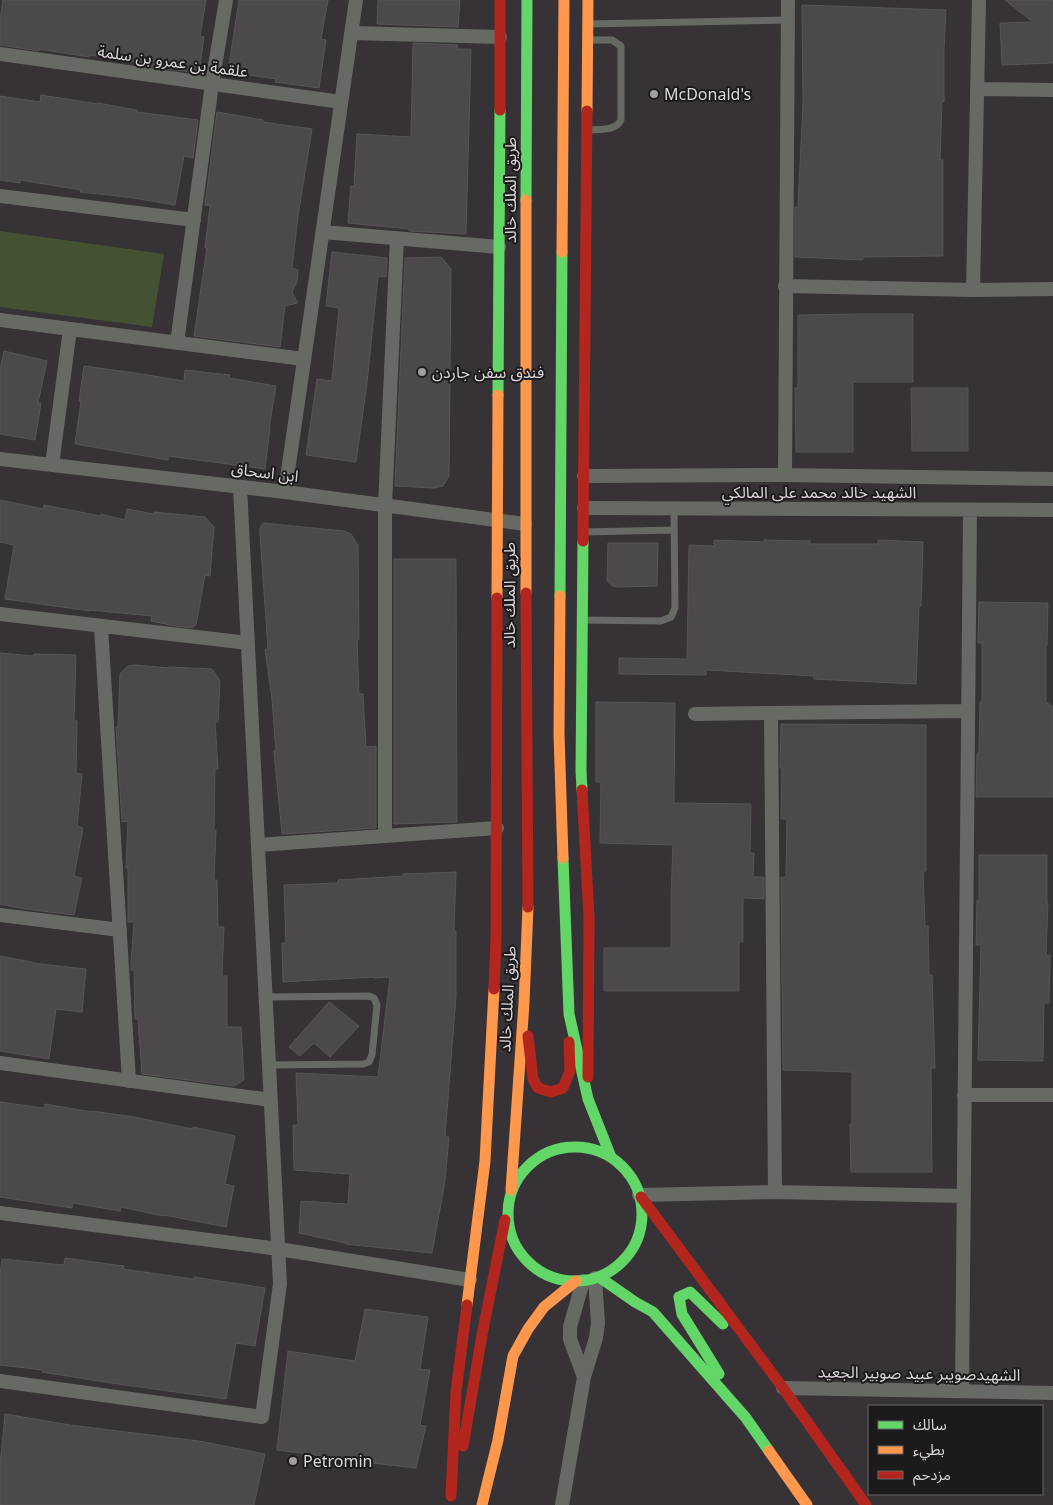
<svg xmlns="http://www.w3.org/2000/svg" width="1053" height="1505" font-family="'Noto Sans','Noto Sans Arabic',sans-serif">
<style>
.green{fill:#455133}
.building{fill:#4c494b;stroke:#585557}
.lines{fill:none;stroke-linecap:round;stroke-linejoin:round}
.lane{stroke:#676a64;stroke-width:7}
.street{stroke:#676a64;stroke-width:14}
.fast{stroke:#63d668;stroke-width:11}
.slow{stroke:#ff974d;stroke-width:11}
.jam{stroke:#b3261e;stroke-width:11}
.poi-dot{fill:#a19da0;stroke:#1d1a1c;stroke-width:2}
.labels{text-anchor:middle;dominant-baseline:central;stroke-width:4;stroke-linejoin:round;paint-order:stroke}
.street-label{font-size:16px;fill:#dbd7da;stroke:#1d1a1c}
.poi-label{font-size:16px;fill:#dbd7da;stroke:#1d1a1c;text-anchor:start}
</style>
<rect width="100%" height="100%" fill="#363235"/>
<path class="green" d="M 0,231 L 164,254 L 152,327 L 0,307 Z"/>
<path class="building" d="M 3,0 L 206,0 L 200,36 L 204,37 L 199,73 L 147,66 L 148,64 L 90,55 L 89,57 L 39,49 L 39,51 L 0,45 L 0,20 Z
M 239,0 L 328,0 L 321,39 L 326,40 L 319,88 L 275,82 L 276,79 L 228,72 Z
M 378,0 L 460,0 L 458,27 L 377,24 Z
M 1005,0 L 1053,0 L 1053,63 L 1002,65 L 1000,23 L 1033,22 Z
M 802,5 L 946,10 L 944,50 L 944,102 L 942,102 L 940,160 L 943,160 L 943,256 L 863,257 L 863,260 L 795,257 L 795,207 L 798,207 L 803,104 Z
M 413,43 L 458,45 L 457,49 L 471,49 L 466,234 L 409,231 L 409,229 L 348,223 L 351,186 L 354,186 L 357,134 L 411,137 Z
M 41,95 L 98,104 L 98,103 L 137,110 L 137,112 L 198,120 L 193,158 L 184,156 L 175,205 L 127,197 L 80,192 L 81,190 L 20,180 L 20,183 L 0,180 L 0,96 L 40,102 Z
M 217,112 L 263,120 L 263,122 L 312,129 L 298,216 L 292,268 L 298,270 L 297,282 L 292,292 L 298,303 L 285,306 L 280,347 L 194,336 L 207,248 L 205,248 L 210,206 L 205,205 Z
M 332,252 L 387,258 L 386,277 L 378,276 L 367,383 L 356,462 L 306,455 L 317,379 L 332,381 L 339,308 L 326,306 Z
M 441,257 L 451,269 L 449,476 L 443,486 L 434,488 L 395,486 L 405,258 Z
M 858,314 L 913,314 L 913,382 L 853,382 L 853,452 L 796,452 L 795,388 L 798,388 L 798,315 Z
M 4,351 L 47,361 L 38,403 L 41,403 L 35,440 L 0,434 L 0,369 Z
M 84,366 L 135,373 L 184,381 L 185,370 L 230,375 L 229,378 L 276,386 L 269,428 L 270,428 L 265,469 L 168,456 L 168,460 L 75,444 L 81,401 L 79,401 Z
M 911,388 L 968,388 L 968,451 L 912,451 Z
M 0,500 L 43,509 L 44,505 L 101,516 L 101,514 L 125,520 L 127,509 L 154,514 L 154,512 L 205,517 L 214,527 L 210,576 L 205,575 L 196,625 L 192,628 L 175,626 L 151,621 L 152,616 L 90,610 L 90,611 L 5,599 L 14,545 L 0,542 Z
M 263,523 L 344,531 L 351,534 L 358,545 L 359,639 L 357,640 L 359,694 L 363,694 L 366,747 L 376,746 L 376,828 L 282,834 L 274,751 L 276,751 L 272,699 L 265,649 L 268,649 L 260,534 L 260,528 Z
M 714,540 L 764,542 L 764,540 L 810,541 L 810,544 L 878,544 L 878,540 L 923,542 L 921,606 L 919,606 L 916,684 L 814,679 L 814,676 L 706,670 L 706,675 L 619,674 L 619,658 L 687,659 L 689,545 L 714,546 Z
M 608,543 L 658,543 L 657,586 L 618,587 L 613,586 L 607,581 Z
M 394,559 L 456,559 L 457,822 L 394,824 Z
M 979,602 L 1048,603 L 1047,645 L 1046,645 L 1046,703 L 1049,703 L 1049,706 L 1053,706 L 1053,797 L 976,797 L 977,753 L 979,753 L 980,702 L 982,702 L 982,643 L 978,643 Z
M 0,653 L 34,656 L 34,654 L 76,655 L 74,721 L 77,721 L 76,773 L 82,774 L 77,826 L 83,828 L 74,876 L 82,878 L 74,915 L 25,909 L 0,904 Z
M 135,665 L 169,668 L 169,667 L 212,669 L 220,681 L 218,722 L 215,722 L 218,769 L 215,769 L 214,830 L 216,830 L 214,880 L 217,880 L 218,927 L 224,927 L 222,976 L 227,976 L 227,1027 L 241,1027 L 244,1080 L 234,1086 L 142,1074 L 138,1019 L 135,1019 L 134,970 L 131,970 L 131,964 L 134,922 L 128,922 L 128,868 L 126,868 L 128,821 L 122,822 L 116,727 L 118,727 L 120,674 L 128,666 Z
M 596,702 L 675,703 L 674,803 L 751,804 L 750,853 L 754,853 L 753,877 L 764,877 L 764,899 L 743,898 L 743,942 L 739,942 L 739,991 L 604,991 L 604,948 L 671,948 L 671,898 L 673,845 L 600,843 L 601,782 L 596,782 Z
M 781,724 L 926,725 L 926,871 L 923,871 L 925,926 L 928,926 L 929,975 L 932,975 L 935,1068 L 931,1068 L 932,1172 L 851,1172 L 850,1124 L 852,1124 L 852,1072 L 783,1070 L 781,877 L 786,877 L 787,819 L 781,819 L 782,768 L 780,768 Z
M 979,855 L 1047,855 L 1047,903 L 1048,903 L 1046,955 L 1050,955 L 1049,1003 L 1044,1003 L 1043,1061 L 978,1060 L 981,945 L 976,945 L 977,900 L 979,901 Z
M 456,872 L 454,931 L 456,931 L 456,996 L 445,1137 L 449,1137 L 445,1181 L 432,1253 L 345,1244 L 345,1243 L 299,1233 L 301,1201 L 348,1204 L 350,1174 L 294,1170 L 293,1125 L 298,1125 L 296,1073 L 378,1077 L 390,977 L 374,978 L 374,977 L 283,982 L 282,943 L 286,943 L 284,885 L 338,883 L 338,880 L 403,876 L 403,874 Z
M 0,956 L 32,962 L 32,963 L 86,969 L 82,1012 L 56,1009 L 49,1059 L 0,1051 Z
M 329,1002 L 359,1026 L 330,1057 L 314,1043 L 300,1056 L 289,1047 Z
M 0,1102 L 44,1108 L 45,1104 L 92,1112 L 92,1111 L 134,1117 L 192,1129 L 193,1127 L 235,1136 L 225,1184 L 234,1186 L 226,1227 L 164,1215 L 163,1216 L 121,1207 L 120,1211 L 73,1203 L 72,1208 L 0,1197 Z
M 65,1258 L 124,1266 L 123,1269 L 193,1279 L 194,1277 L 265,1288 L 255,1346 L 236,1343 L 226,1399 L 111,1383 L 42,1372 L 43,1370 L 0,1365 L 0,1275 L 2,1259 L 64,1265 Z
M 365,1309 L 428,1317 L 420,1369 L 430,1370 L 420,1425 L 426,1426 L 416,1468 L 345,1460 L 345,1459 L 277,1450 L 288,1351 L 355,1361 Z
M 5,1414 L 70,1425 L 199,1441 L 265,1454 L 254,1505 L 0,1505 L 0,1466 Z"/>
<g class="lines">
<path class="lane" d="M 588,24 L 787,20
M 588,130 C 599,129 616,131 621,120 L 621,46 L 612,40 L 589,40
M 584,532 L 674,530
M 583,620 L 661,621 L 671,617 L 675,608 L 674,509
M 266,997 L 369,996 L 374,998 L 377,1005 L 372,1055 L 369,1062 L 363,1064 L 269,1065"/>
<path class="street" d="M 351,33 L 500,37
M 0,54 L 341,102
M 977,89 L 1053,90
M 0,196 L 194,220
M 323,232 L 499,247
M 785,286 L 973,290 L 1053,289
M 973,290 L 979,0
M 0,320 L 304,359
M 177,343 L 212,84 L 226,0
M 0,459 L 285,492 L 525,524
M 52,465 L 70,329
M 785,475 L 788,0
M 584,476 L 785,475 L 1053,479
M 285,492 L 356,0
M 584,508 L 1053,510
M 0,614 L 248,643
M 101,627 L 129,1081
M 771,713 L 968,711
M 695,714 L 771,713 L 775,1192
M 385,836 L 385,506 L 397,238
M 258,845 L 497,828
M 0,915 L 120,930
M 0,1063 L 271,1100
M 964,1095 L 1053,1095
M 639,1195 L 775,1192 L 963,1196
M 0,1213 L 279,1249 L 470,1280
M 583,1281 L 570,1327 L 570,1339 L 584,1377
M 0,1381 L 262,1417 L 280,1284 L 240,487
M 783,1388 L 1053,1393
M 962,1391 L 970,510
M 562,1505 L 584,1377 L 596,1338 L 598,1323 L 595,1278"/>
<path class="fast" d="M 526,200 L 527,0
M 498,395 L 500,110
M 560,596 L 562,252
M 582,790 L 581,771 L 583,541
M 563,858 L 569,1014 L 588,1099 L 611,1157
M508 1214a67 67 0 1 1 134 0a67 67 0 1 1-134 0Z
M 599,1277 L 635,1302 L 653,1312 L 746,1418 L 769,1451
M 719,1374 L 682,1314 L 679,1297 L 690,1292 L 723,1324"/>
<path class="slow" d="M 587,111 L 588,0
M 562,252 L 564,0
M 526,593 L 526,200
M 560,596 L 559,734 L 563,858
M 497,598 L 498,395
M 511,1190 L 524,1003 L 528,907
M 467,1305 L 485,1161 L 494,989
M 769,1451 L 807,1505
M 482,1505 L 498,1440 L 513,1356 L 528,1329 L 544,1307 L 576,1281"/>
<path class="jam" d="M 500,110 L 500,0
M 583,541 L 587,111
M 526,593 L 528,907
M 582,790 L 589,917 L 588,1077
M 494,989 L 496,938 L 497,598
M 528,1036 L 533,1079 L 538,1088 L 551,1092 L 563,1088 L 570,1071 L 569,1042
M 641,1197 L 783,1388 L 866,1505
M 463,1446 L 482,1335 L 505,1220
M 451,1496 L 456,1392 L 467,1305"/>
</g>
<g class="poi-dot">
<circle cx="654" cy="94" r="5"/>
<circle cx="422" cy="372" r="5"/>
<circle cx="293" cy="1461" r="5"/>
</g>
<g class="labels">
<g class="street-label">
<text transform="translate(173 61) rotate(8)">علقمة بن عمرو بن سلمة</text>
<text transform="translate(510 190) rotate(-90)">طريق الملك خالد</text>
<text transform="translate(265 472) rotate(7)">ابن اسحاق</text>
<text x="819" y="492">الشهيد خالد محمد على المالكي</text>
<text transform="translate(509 595) rotate(-90)">طريق الملك خالد</text>
<text transform="translate(507 999) rotate(-87)">طريق الملك خالد</text>
<text transform="translate(919 1373) rotate(1)">الشهيدصويبر عبيد صوبير الجعيد</text>
</g>
<g class="poi-label">
<text x="664" y="94">McDonald's</text>
<text x="432" y="372">فندق سفن جاردن</text>
<text x="303" y="1461">Petromin</text>
</g>
</g>
<rect x="868" y="1405" width="175" height="90" fill="#1d1a1c" stroke="#696668"/>
<rect x="878" y="1421" width="25" height="8" fill="#63d668" stroke="#696668"/>
<text x="913" y="1430" font-size="15" fill="#dbd7da">سالك</text>
<rect x="878" y="1446" width="25" height="8" fill="#ff974d" stroke="#696668"/>
<text x="913" y="1455" font-size="15" fill="#dbd7da">بطيء</text>
<rect x="878" y="1471" width="25" height="8" fill="#b3261e" stroke="#696668"/>
<text x="913" y="1480" font-size="15" fill="#dbd7da">مزدحم</text>
</svg>
